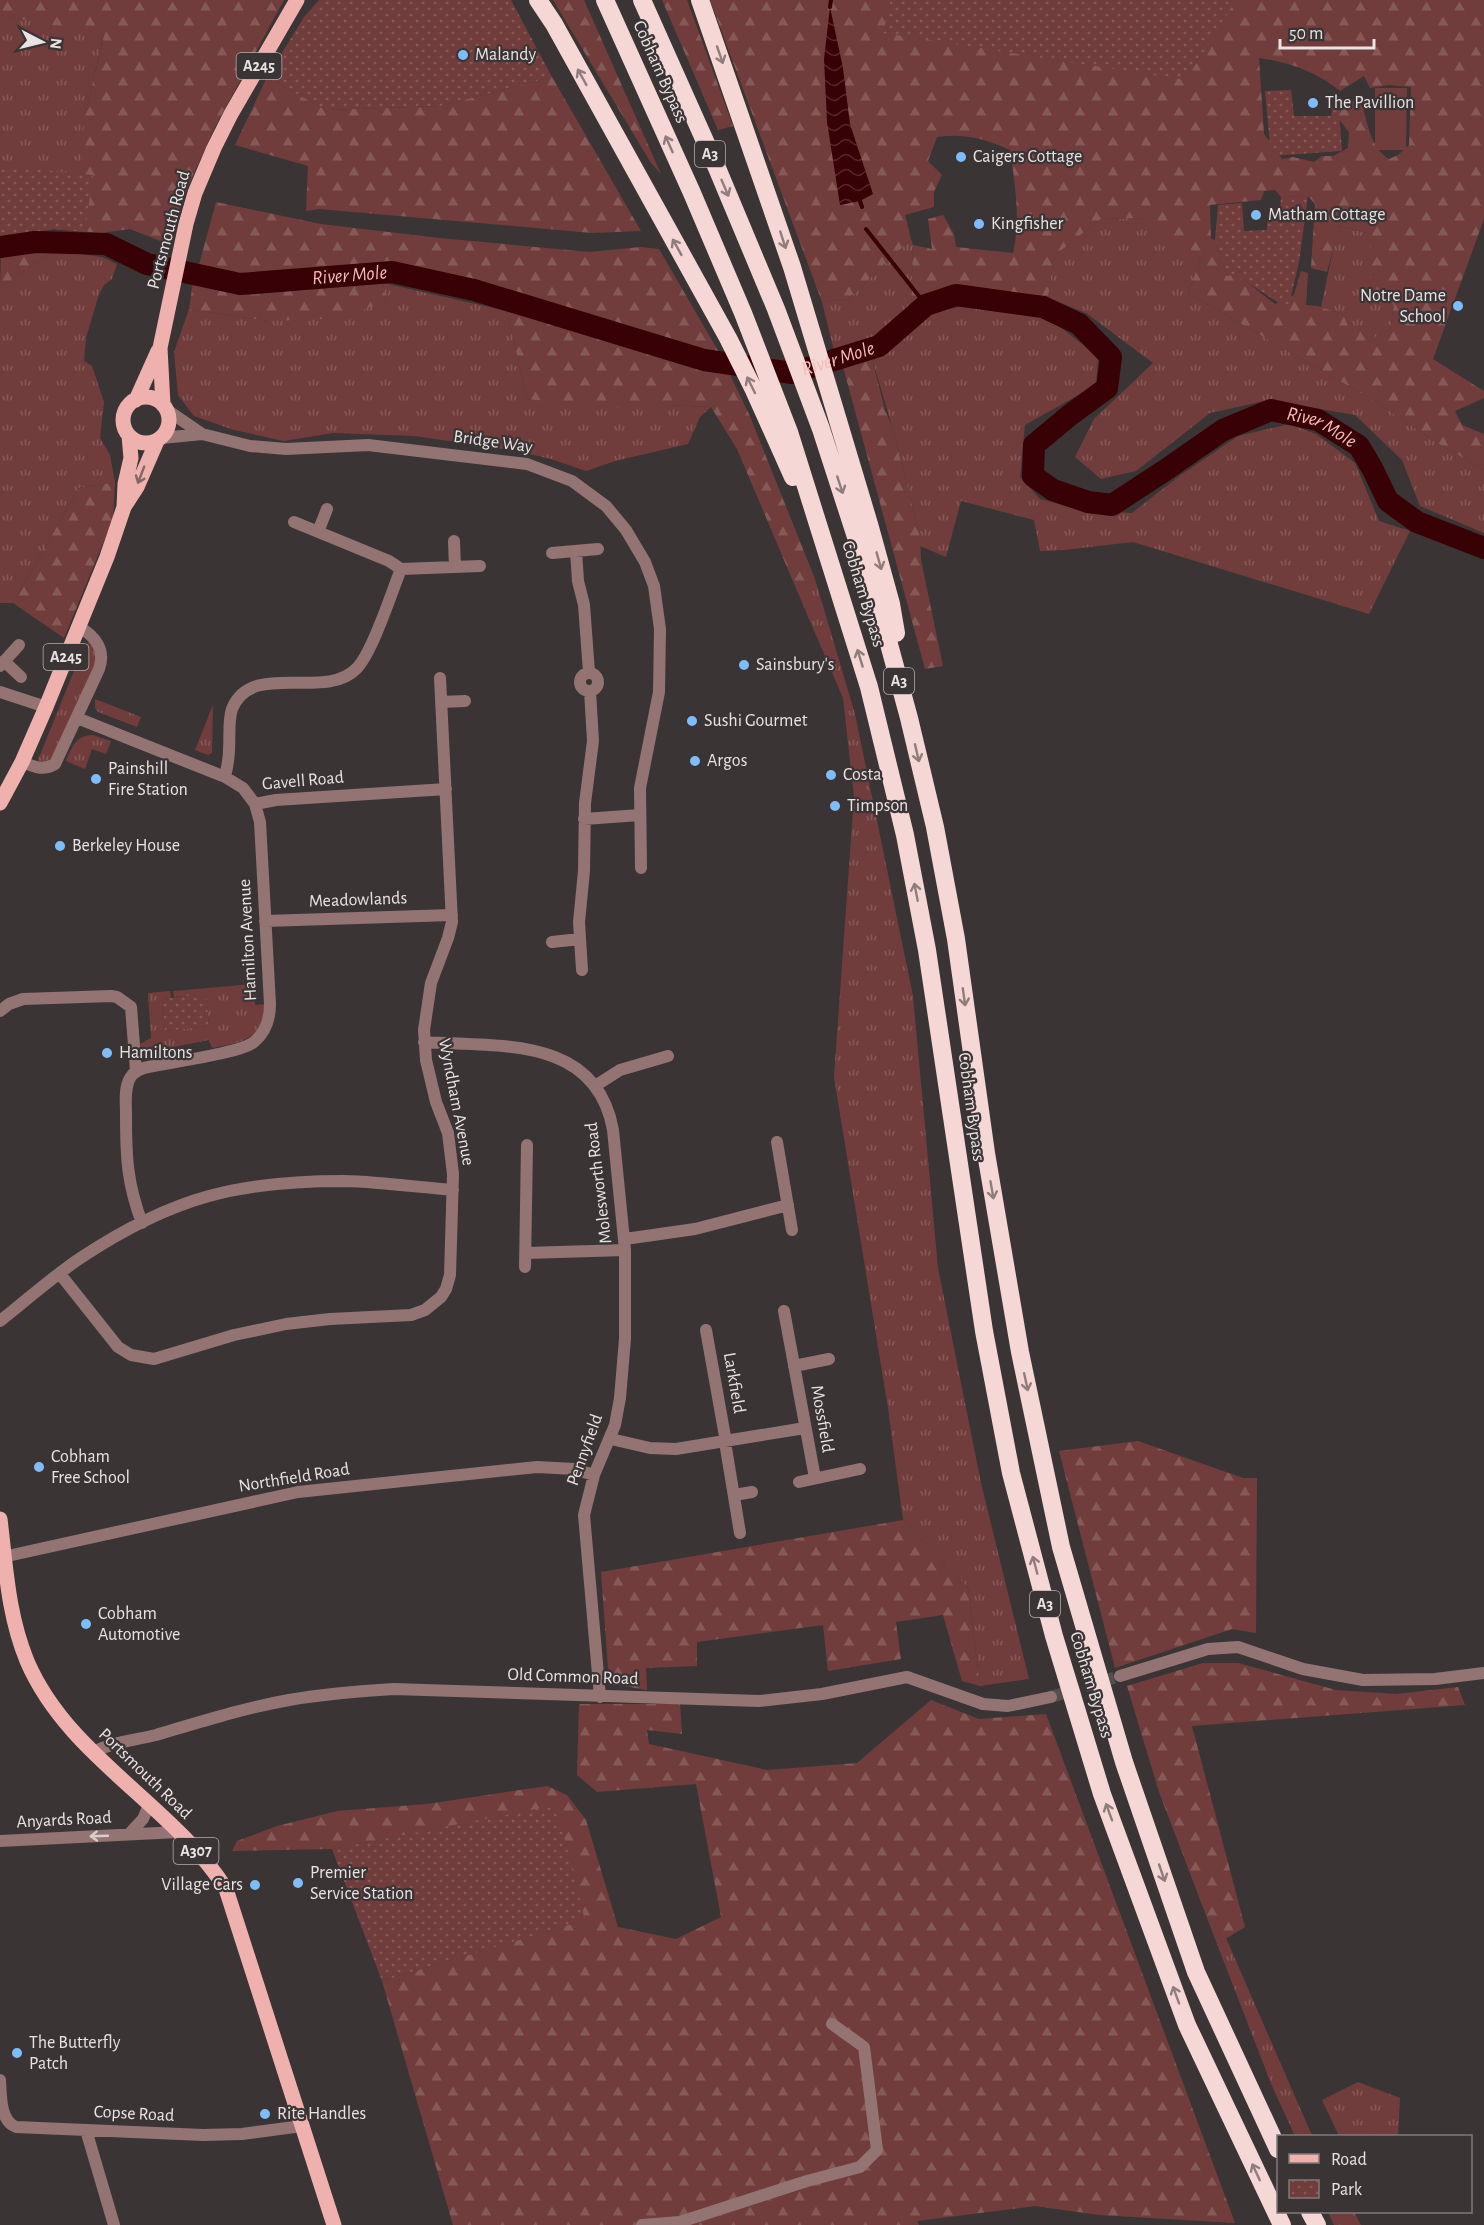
<svg xmlns="http://www.w3.org/2000/svg" width="1484" height="2225" font-family="'Alegreya Sans',sans-serif">
<style>
.grass{fill:url(#grass-tufts)}
.forest{fill:url(#forest-firs);fill-rule:evenodd}
.park{fill:url(#park-dots)}
.pitch{fill:#713d3c}
.water{fill:url(#water-waves)}
.lines{fill:none;stroke-linecap:round;stroke-linejoin:round}
.stream{stroke:#380106;stroke-width:4}
.river{stroke:#380106;stroke-width:22}
.street-tunnel{stroke:#554e4e;stroke-width:12;stroke-dasharray:12 6;stroke-linecap:butt}
.street{stroke:#937473;stroke-width:12}
.primary{stroke:#efb1ae;stroke-width:15}
.highway{stroke:#f5d7d5;stroke-width:18}
.oneway{stroke:#8f7d7c}
.oneway2{stroke:#836665}
.oneway3{stroke:#d7cecd}
.poi-dot{fill:#7ebdf9;stroke:#3b3434;stroke-width:2}
.labels{text-anchor:middle;dominant-baseline:central;stroke-width:4.5;stroke-linejoin:round;paint-order:stroke}
.shield{fill:#3b3434;stroke:#b4afae;stroke-width:1.5}
.shield-label{font-size:16px;font-weight:bold;fill:#e8e4e3}
.poi-label{font-size:18px;fill:#e8e4e3;stroke:#3b3434;text-anchor:start}
.street-label{font-size:18px;fill:#e8e4e3;stroke:#3b3434}
.water-label{font-size:20px;font-style:italic;fill:#f7bbb8;stroke:#3b3434}
</style>
<defs>
<pattern id="grass-tufts" width="24" height="20" patternUnits="userSpaceOnUse" patternTransform="scale(1.5)"><rect width="24" height="20" fill="#713d3c"/><path d="M3 7l-1-3M5 7V3M7 7l1-3M15 17l-1-3M17 17v-4M19 17l1-3" fill="none" stroke="#855958"/></pattern>
<pattern id="forest-firs" width="22" height="20" patternUnits="userSpaceOnUse" patternTransform="scale(1.5)"><rect width="22" height="20" fill="#713d3c"/><path d="M5 1l3.5 6h-7zM16 11l3.5 6h-7z" fill="#855958"/></pattern>
<pattern id="park-dots" width="8" height="8" patternUnits="userSpaceOnUse" patternTransform="scale(1.5)"><rect width="8" height="8" fill="#713d3c"/><path d="M2 2h.1M6 6h.1" fill="none" stroke="#855958" stroke-width="1.8" stroke-linecap="round"/></pattern>
<pattern id="water-waves" width="16" height="10" patternUnits="userSpaceOnUse" patternTransform="scale(1.5)"><rect width="16" height="10" fill="#380106"/><path d="M0 5q4-4 8 0t8 0" fill="none" stroke="#55262a"/></pattern>
</defs>
<rect width="100%" height="100%" fill="#3b3434"/>
<path class="grass" d="M 0,15 L 104,34 L 86,111 L 83,196 L 0,230 Z
M 1148,218 L 1201,258 L 1188,293 L 1378,403 L 1434,441 L 1484,470 L 1484,533 L 1420,506 L 1402,460 L 1355,415 L 1269,400 L 1210,413 L 1136,471 L 1101,479 L 1075,457 L 1094,419 L 1153,363 L 1086,313 L 1048,298 L 1054,256 L 1101,219 Z
M 1338,226 L 1371,234 L 1371,283 L 1394,305 L 1390,330 L 1375,337 L 1353,339 L 1343,314 L 1321,307 Z
M 911,239 L 913,245 L 911,305 L 877,340 L 834,351 L 822,302 L 848,299 Z
M 55,250 L 102,257 L 117,264 L 112,279 L 104,285 L 99,294 L 86,338 L 84,361 L 92,366 L 104,402 L 100,438 L 110,455 L 115,482 L 79,488 L 13,603 L 0,603 L 0,287 Z
M 383,283 L 507,311 L 527,399 L 711,407 L 700,417 L 688,444 L 615,461 L 586,471 L 551,459 L 517,451 L 415,436 L 333,433 L 284,441 L 234,430 L 194,416 L 178,395 L 174,352 L 189,309 L 268,321 L 386,300 Z
M 970,305 L 1049,318 L 1098,357 L 1096,385 L 1025,425 L 1020,477 L 1040,499 L 1080,510 L 1132,513 L 1178,477 L 1238,436 L 1289,424 L 1316,434 L 1355,463 L 1379,521 L 1410,531 L 1369,614 L 1133,542 L 1064,550 L 1040,551 L 1034,520 L 961,501 L 946,557 L 920,546 L 920,537 L 892,426 L 871,355 L 896,341 L 932,312 Z
M 815,579 L 855,714 L 913,996 L 938,1268 L 981,1483 L 1029,1679 L 980,1686 L 968,1588 L 903,1520 L 888,1408 L 834,1077 L 854,797 L 843,698 L 795,586 Z
M 88,642 L 91,643 L 98,660 L 50,762 L 40,762 L 38,760 L 78,661 Z
M 95,699 L 141,717 L 137,727 L 98,712 L 95,708 Z
M 213,705 L 212,753 L 208,755 L 195,750 Z
M 93,735 L 111,741 L 106,754 L 92,749 L 85,769 L 66,761 C 72,747 76,735 93,735 Z
M 254,984 L 255,1005 L 265,1004 C 261,1041 243,1042 212,1048 L 209,1040 L 158,1050 L 160,1059 L 144,1059 L 139,1052 L 140,1044 L 151,1038 L 148,993 L 170,991 L 171,998 L 162,999 L 165,1031 L 209,1026 L 206,995 L 174,997 L 173,991 Z
M 1226,1938 L 1310,2131 L 1313,2136 L 1295,2136 L 1272,2086 L 1217,1944 Z
M 1358,2082 L 1400,2098 L 1398,2136 L 1339,2136 L 1322,2100 Z
M 1328,2212 L 1354,2212 L 1361,2225 L 1334,2225 Z"/>
<path class="forest" d="M 0,0 L 284,0 L 214,129 L 187,189 L 168,244 L 130,229 L 101,233 L 54,229 L 0,237 L 83,196 L 82,137 L 86,111 L 104,35 L 0,15 Z
M 553,0 L 584,0 L 661,174 L 651,163 Z
M 662,0 L 687,0 L 733,126 L 718,130 Z
M 710,0 L 1484,0 L 1484,219 L 1433,359 L 1484,391 L 1484,398 L 1455,411 L 1462,425 L 1484,434 L 1484,470 L 1434,441 L 1378,403 L 1188,293 L 1201,258 L 1147,218 L 1101,219 L 1054,256 L 1048,298 C 1004,289 953,284 911,305 L 913,245 L 932,249 L 928,219 L 943,215 L 954,234 L 956,247 L 1013,253 C 1021,219 1015,184 1010,150 C 986,139 964,133 937,137 L 928,161 L 942,175 L 934,192 L 934,207 L 905,215 L 911,239 L 848,299 L 822,302 ZM 1259,58 C 1289,62 1317,72 1340,91 L 1364,76 L 1370,88 L 1389,85 L 1411,87 L 1409,145 L 1398,155 L 1389,159 C 1370,148 1367,121 1361,100 L 1342,101 L 1337,117 L 1349,132 L 1348,148 L 1333,156 L 1322,156 L 1314,162 L 1293,157 L 1282,159 L 1264,134 ZM 1275,190 L 1281,197 L 1308,196 L 1315,204 L 1311,268 L 1327,272 L 1339,226 L 1371,234 L 1371,284 L 1394,305 L 1390,330 L 1375,337 L 1357,330 L 1353,338 L 1343,314 L 1317,306 L 1306,305 L 1308,273 L 1301,271 L 1294,295 L 1275,304 L 1247,282 L 1242,271 L 1227,276 L 1215,240 L 1211,239 L 1210,205 L 1261,200 L 1264,191 Z
M 267,77 L 326,110 L 440,106 L 552,77 L 641,231 L 592,233 L 319,209 L 306,211 L 308,166 L 235,145 Z
M 216,202 L 321,224 L 439,238 L 590,252 L 640,247 L 659,249 L 720,354 L 704,352 L 450,274 L 385,263 L 242,275 L 199,265 Z
M 55,250 L 0,287 L 1,255 L 6,252 Z
M 193,282 L 247,295 L 383,283 L 386,300 L 345,318 L 268,321 L 189,309 Z
M 507,311 L 689,364 L 729,373 L 749,414 L 815,579 L 795,586 L 737,449 L 711,407 L 666,405 L 610,408 L 527,399 Z
M 871,355 L 885,410 L 892,426 L 920,537 L 921,560 L 943,666 L 925,669 L 842,363 Z
M 115,482 L 113,519 L 64,638 L 13,603 L 79,488 Z
M 1138,1441 L 1243,1478 L 1257,1478 L 1256,1633 L 1232,1629 L 1115,1668 L 1059,1451 Z
M 903,1520 L 968,1588 L 980,1686 L 962,1681 L 943,1615 L 896,1622 L 901,1659 L 828,1671 L 823,1625 L 697,1642 L 697,1666 L 646,1668 L 647,1690 L 618,1685 L 608,1668 L 601,1572 Z
M 1203,1663 L 1238,1663 L 1336,1690 L 1396,1694 L 1458,1687 L 1465,1705 L 1192,1726 L 1245,1927 L 1217,1944 L 1159,1792 L 1127,1686 Z
M 931,1700 L 979,1719 L 1046,1714 L 1235,2223 L 1099,2215 L 1035,2206 L 917,2221 L 919,2225 L 453,2225 L 382,1981 L 584,1920 L 556,1806 L 332,1849 L 232,1851 L 237,1841 L 277,1826 L 337,1811 L 427,1804 L 547,1786 L 567,1795 L 586,1820 L 618,1927 L 676,1939 L 721,1917 L 696,1784 L 597,1792 L 577,1775 L 579,1704 L 680,1704 L 682,1734 L 647,1730 L 649,1744 L 767,1770 L 857,1763 Z"/>
<path class="park" d="M 319,0 L 511,0 L 552,77 L 440,106 L 326,110 L 267,77 L 304,17 Z
M 891,0 L 1236,0 L 1186,80 L 883,33 Z
M 1291,90 L 1294,116 L 1331,116 L 1334,99 L 1338,100 L 1342,151 L 1271,156 L 1265,91 Z
M 32,169 L 93,175 L 85,232 L 54,229 L 0,237 L 0,170 Z
M 1308,196 L 1299,262 L 1288,309 L 1247,282 L 1242,271 L 1227,276 L 1215,240 L 1218,205 L 1242,203 L 1244,231 L 1267,230 L 1268,208 L 1280,209 L 1281,197 Z
M 206,994 L 209,1026 L 165,1031 L 162,999 Z
M 556,1805 L 585,1920 L 382,1981 L 332,1849 Z"/>
<path class="pitch" d="M 1375,88 L 1407,88 L 1406,150 L 1375,150 Z"/>
<path class="water" d="M 830,7 L 843,68 L 850,124 L 873,194 L 860,201 L 840,205 L 827,122 L 824,59 Z"/>
<g class="lines">
<path class="stream" d="M 830,7 L 831,0
M 860,201 L 862,207
M 866,229 L 926,305"/>
<path class="river" id="s1" d="M 0,247 L 35,242 L 106,244 L 147,264 L 240,284 L 392,272 L 474,290 L 704,360 L 792,373 L 879,346 L 926,305 L 956,295 L 1043,307 L 1079,324 L 1111,357 L 1107,388 L 1070,415 L 1034,445 L 1033,476 L 1053,490 L 1088,502 L 1112,505 L 1164,471 L 1223,430 L 1271,410 L 1318,420 L 1359,446 L 1372,468 L 1388,501 L 1417,522 L 1484,548"/>
<path class="street-tunnel" d="M 1051,1697 L 1120,1676"/>
<path class="street" d="M 167,410 L 202,434 L 250,446 L 286,449 L 368,445 L 527,464 L 572,481 L 606,506 L 626,530 L 645,562 L 654,586 L 660,629 L 659,692 L 640,788 L 641,868
M 162,438 L 202,434
M 294,522 L 389,561 L 401,569 L 480,566
M 318,532 L 327,509
M 454,541 L 455,567
M 576,551 L 578,581 L 584,605 L 589,672
M 552,553 L 598,549
M 4,661 L 21,677
M 0,666 L 19,645
M580 682a9 9 0 1 1 18 0a9 9 0 1 1-18 0Z
M 0,692 L 46,707
M 441,702 L 465,701
M 77,718 L 225,777 L 243,788 L 255,804 L 276,800 L 446,789
M 22,762 C 34,767 43,771 55,764 L 99,669 C 106,650 95,636 79,627
M 225,777 C 227,768 229,759 229,750 C 230,736 228,721 232,709 C 251,660 325,701 356,669 C 372,654 392,591 401,569
M 584,819 L 640,815
M 265,921 L 452,915
M 552,942 L 580,939
M 582,970 L 579,922 L 584,871 L 585,803 L 593,741 L 590,691
M 0,1011 L 9,1004 L 23,999 L 111,996 L 117,997 L 131,1007 L 136,1071
M 424,1042 C 498,1047 596,1035 613,1130 L 625,1250 L 526,1253
M 595,1086 L 620,1070 L 668,1056
M 777,1142 L 792,1230
M 142,1223 C 127,1183 126,1157 126,1115 C 126,1103 124,1088 130,1078 C 133,1072 138,1070 144,1068 C 169,1062 238,1054 254,1042 C 266,1032 270,1019 270,1004 L 260,822 L 255,804
M 625,1239 L 695,1229 L 788,1205
M 525,1267 L 527,1145
M 60,1274 L 118,1347 L 131,1355 L 154,1359 L 234,1335 L 286,1324 L 330,1319 L 411,1315 L 425,1310 L 441,1297 L 446,1289 L 450,1275 L 453,1174 L 448,1133 L 436,1102 L 426,1060 L 424,1030 L 431,983 L 448,938 L 452,922 L 440,678
M 784,1311 L 815,1478
M 0,1321 C 27,1300 53,1276 82,1257 C 120,1232 165,1208 209,1196 C 252,1184 300,1181 344,1181 C 381,1182 417,1187 453,1190
M 706,1330 L 726,1442
M 794,1366 L 829,1359
M 611,1439 L 650,1448 L 676,1449 L 805,1428
M 725,1442 L 740,1533
M 799,1482 L 860,1469
M 734,1495 L 752,1492
M 3,1557 L 298,1492 L 537,1467 L 574,1469 L 594,1475
M 1120,1676 L 1208,1649 L 1238,1647 L 1303,1669 L 1363,1680 L 1435,1679 L 1484,1673
M 600,1697 L 584,1515 L 594,1475 L 615,1425 L 620,1398 L 625,1339 L 625,1250
M 94,1752 C 112,1742 136,1740 156,1735 C 200,1722 244,1708 289,1700 C 324,1694 359,1691 394,1689 L 759,1701 L 822,1694 L 907,1677 L 983,1704 L 1008,1706 L 1051,1697
M 129,1834 L 143,1819 L 149,1805
M 0,1841 L 178,1832
M 0,2080 C 1,2096 0,2121 16,2127 L 203,2135 L 242,2134 L 302,2126
M 86,2130 L 114,2225
M 642,2225 L 680,2222 L 807,2181 L 860,2167 L 877,2150 L 864,2047 L 832,2024"/>
<path class="primary" d="M123 420a23 23 0 1 1 46 0a23 23 0 1 1-46 0Z
M 136,400 L 158,351
M 163,405 L 160,348 L 186,224 L 195,193 L 214,148 L 231,114 L 297,0
M 124,507 L 125,484 L 131,458 L 129,436
M 0,803 L 22,762 L 46,707 L 107,557 L 124,507 L 137,487 L 157,441
M 0,1519 C 6,1568 8,1615 27,1661 C 68,1757 172,1804 226,1889 L 334,2225"/>
<path class="highway" d="M 538,0 L 554,24 L 728,338 L 754,390 L 793,477
M 605,0 L 692,193 L 743,313 L 789,432 L 869,687 L 905,835 L 927,950 L 984,1331 L 1011,1473 L 1054,1636 L 1102,1794 L 1187,2025 L 1282,2225
M 642,0 L 717,168 L 776,309 L 821,429 L 880,611 L 909,718 L 935,827 L 956,939 L 986,1153 L 1020,1352 L 1061,1547 L 1124,1762 L 1196,1972 L 1278,2149
M 700,0 L 792,267 L 869,524 L 891,604 L 896,633
M 1310,2212 L 1317,2225"/>
</g>
<defs><path id="oneway-shaft" d="M-6 0H5M1.5-3L5.5 0L1.5 3" fill="none" stroke-width="1.6" stroke-linecap="round" stroke-linejoin="round" transform="scale(1.5)"/></defs>
<g class="oneway">
<use href="#oneway-shaft" transform="translate(720 55) rotate(71)"/>
<use href="#oneway-shaft" transform="translate(582 77) rotate(-119)"/>
<use href="#oneway-shaft" transform="translate(669 144) rotate(-114)"/>
<use href="#oneway-shaft" transform="translate(725 188) rotate(67)"/>
<use href="#oneway-shaft" transform="translate(783 240) rotate(72)"/>
<use href="#oneway-shaft" transform="translate(677 247) rotate(-119)"/>
<use href="#oneway-shaft" transform="translate(751 385) rotate(-116)"/>
<use href="#oneway-shaft" transform="translate(840 485) rotate(72)"/>
<use href="#oneway-shaft" transform="translate(879 561) rotate(74)"/>
<use href="#oneway-shaft" transform="translate(860 658) rotate(-107)"/>
<use href="#oneway-shaft" transform="translate(917 753) rotate(77)"/>
<use href="#oneway-shaft" transform="translate(916 892) rotate(-101)"/>
<use href="#oneway-shaft" transform="translate(964 997) rotate(82)"/>
<use href="#oneway-shaft" transform="translate(992 1190) rotate(80)"/>
<use href="#oneway-shaft" transform="translate(1026 1382) rotate(78)"/>
<use href="#oneway-shaft" transform="translate(1035 1565) rotate(-105)"/>
<use href="#oneway-shaft" transform="translate(1109 1812) rotate(-110)"/>
<use href="#oneway-shaft" transform="translate(1162 1873) rotate(71)"/>
<use href="#oneway-shaft" transform="translate(1176 1995) rotate(-110)"/>
<use href="#oneway-shaft" transform="translate(1256 2172) rotate(-115)"/>
</g>
<use class="oneway2" href="#oneway-shaft" transform="translate(141 475) rotate(111)"/>
<use class="oneway3" href="#oneway-shaft" transform="translate(99 1836) rotate(178)"/>
<g class="poi-dot">
<circle cx="463" cy="55" r="6"/>
<circle cx="1313" cy="103" r="6"/>
<circle cx="961" cy="157" r="6"/>
<circle cx="1256" cy="215" r="6"/>
<circle cx="979" cy="224" r="6"/>
<circle cx="1458" cy="306" r="6"/>
<circle cx="744" cy="665" r="6"/>
<circle cx="692" cy="721" r="6"/>
<circle cx="695" cy="761" r="6"/>
<circle cx="831" cy="775" r="6"/>
<circle cx="96" cy="779" r="6"/>
<circle cx="835" cy="806" r="6"/>
<circle cx="60" cy="846" r="6"/>
<circle cx="107" cy="1053" r="6"/>
<circle cx="39" cy="1467" r="6"/>
<circle cx="86" cy="1624" r="6"/>
<circle cx="298" cy="1883" r="6"/>
<circle cx="255" cy="1885" r="6"/>
<circle cx="17" cy="2053" r="6"/>
<circle cx="265" cy="2114" r="6"/>
</g>
<g class="labels">
<g class="shield">
<rect x="236.5" y="53" width="45" height="26" rx="4.5"/>
<rect x="695" y="141" width="30" height="26" rx="4.5"/>
<rect x="43.5" y="644" width="45" height="26" rx="4.5"/>
<rect x="884" y="668" width="30" height="26" rx="4.5"/>
<rect x="1030" y="1591" width="30" height="26" rx="4.5"/>
<rect x="173.5" y="1838" width="45" height="26" rx="4.5"/>
</g>
<g class="shield-label">
<text x="259" y="66">A245</text>
<text x="710" y="154">A3</text>
<text x="66" y="657">A245</text>
<text x="899" y="681">A3</text>
<text x="1045" y="1604">A3</text>
<text x="196" y="1851">A307</text>
</g>
<g class="poi-label">
<text x="475" y="55">Malandy</text>
<text x="1325" y="103">The Pavillion</text>
<text x="973" y="157">Caigers Cottage</text>
<text x="1268" y="215">Matham Cottage</text>
<text x="991" y="224">Kingfisher</text>
<text x="1446" y="296" text-anchor="end">Notre Dame<tspan x="1446" dy="21">School</tspan></text>
<text x="756" y="665">Sainsbury's</text>
<text x="704" y="721">Sushi Gourmet</text>
<text x="707" y="761">Argos</text>
<text x="108" y="769">Painshill<tspan x="108" dy="21">Fire Station</tspan></text>
<text x="843" y="775">Costa</text>
<text x="847" y="806">Timpson</text>
<text x="72" y="846">Berkeley House</text>
<text x="119" y="1053">Hamiltons</text>
<text x="51" y="1457">Cobham<tspan x="51" dy="21">Free School</tspan></text>
<text x="98" y="1614">Cobham<tspan x="98" dy="21">Automotive</tspan></text>
<text x="310" y="1873">Premier<tspan x="310" dy="21">Service Station</tspan></text>
<text x="243" y="1885" text-anchor="end">Village Cars</text>
<text x="29" y="2043">The Butterfly<tspan x="29" dy="21">Patch</tspan></text>
<text x="277" y="2114">Rite Handles</text>
</g>
<g class="street-label">
<text transform="translate(660 72) rotate(66)">Cobham Bypass</text>
<text transform="translate(169 230) rotate(-75)">Portsmouth Road</text>
<text transform="translate(493 442) rotate(8)">Bridge Way</text>
<text transform="translate(863 594) rotate(73)">Cobham Bypass</text>
<text transform="translate(303 781) rotate(-5)">Gavell Road</text>
<text transform="translate(358 900) rotate(-2)">Meadowlands</text>
<text transform="translate(248 940) rotate(-93)">Hamilton Avenue</text>
<text transform="translate(456 1102) rotate(79)">Wyndham Avenue</text>
<text transform="translate(971 1107) rotate(82)">Cobham Bypass</text>
<text transform="translate(599 1183) rotate(-97)">Molesworth Road</text>
<text transform="translate(734 1383) rotate(80)">Larkfield</text>
<text transform="translate(822 1419) rotate(80)">Mossfield</text>
<text transform="translate(585 1450) rotate(-70)">Pennyfield</text>
<text transform="translate(294 1478) rotate(-9)">Northfield Road</text>
<text transform="translate(573 1677) rotate(2)">Old Common Road</text>
<text transform="translate(1091 1685) rotate(73)">Cobham Bypass</text>
<text transform="translate(145 1774) rotate(44)">Portsmouth Road</text>
<text transform="translate(64 1820) rotate(-3)">Anyards Road</text>
<text transform="translate(134 2114) rotate(3)">Copse Road</text>
</g>
<g class="water-label">
<text stroke="none"><textPath href="#s1" startOffset="357">River Mole</textPath></text>
<text stroke="none"><textPath href="#s1" startOffset="861">River Mole</textPath></text>
<text stroke="none"><textPath href="#s1" startOffset="1652">River Mole</textPath></text>
</g>
</g>
<rect x="1277" y="2135" width="195" height="78" fill="#3b3434" stroke="#807a7a" stroke-width="1.5"/>
<rect x="1289" y="2154" width="30" height="9" fill="#efb1ae" stroke="#807a7a" stroke-width="1.5"/>
<text x="1331" y="2165" font-size="18" fill="#e8e4e3">Road</text>
<rect x="1289" y="2180" width="30" height="18" fill="url(#park-dots)" stroke="#807a7a" stroke-width="1.5"/>
<text x="1331" y="2195" font-size="18" fill="#e8e4e3">Park</text>
<g transform="translate(42 42) rotate(97)" stroke="#3b3434" stroke-width="4.5" paint-order="stroke">
<path d="M0-4.5L10 22L0 15L-10 22Z" fill="#e8e4e3"/>
<text y="-9" font-size="16" font-weight="bold" text-anchor="middle" fill="#e8e4e3">N</text>
</g>
<path d="M1280 39v9h94v-9" fill="none" stroke="#e8e4e3" stroke-width="3"/>
<text x="1289" y="39" font-size="18" fill="#e8e4e3" stroke="#3b3434" stroke-width="4.5" paint-order="stroke">50 m</text>
</svg>
